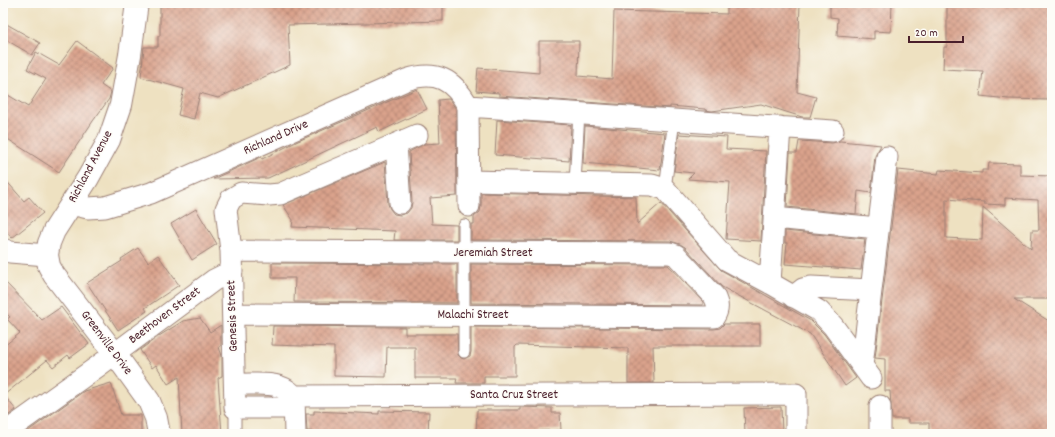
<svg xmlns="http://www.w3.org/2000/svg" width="1055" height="437" font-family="Dekko,sans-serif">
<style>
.building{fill:url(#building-cross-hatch);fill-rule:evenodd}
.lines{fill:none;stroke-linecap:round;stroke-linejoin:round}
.service-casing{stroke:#9c8076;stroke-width:13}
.minor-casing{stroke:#9c8076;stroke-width:23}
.tertiary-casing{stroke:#9c8076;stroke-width:24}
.service{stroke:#fff;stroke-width:11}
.minor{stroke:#fff;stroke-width:21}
.tertiary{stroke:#fff;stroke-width:22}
.labels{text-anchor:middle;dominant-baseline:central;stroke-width:3;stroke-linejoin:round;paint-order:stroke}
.street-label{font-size:13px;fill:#4a1f2b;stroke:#fdfcf7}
</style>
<defs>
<pattern id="building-cross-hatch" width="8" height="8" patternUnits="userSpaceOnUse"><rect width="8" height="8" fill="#daa38c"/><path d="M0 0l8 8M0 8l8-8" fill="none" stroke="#b38473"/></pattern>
</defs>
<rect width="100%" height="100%" fill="#fdfcf7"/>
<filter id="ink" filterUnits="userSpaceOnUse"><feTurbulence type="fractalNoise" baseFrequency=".025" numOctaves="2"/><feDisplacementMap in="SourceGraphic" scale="8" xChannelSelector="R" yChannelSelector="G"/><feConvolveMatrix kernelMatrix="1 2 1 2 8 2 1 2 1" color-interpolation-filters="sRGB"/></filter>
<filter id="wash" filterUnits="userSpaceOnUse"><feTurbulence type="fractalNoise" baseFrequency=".012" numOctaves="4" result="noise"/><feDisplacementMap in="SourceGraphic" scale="16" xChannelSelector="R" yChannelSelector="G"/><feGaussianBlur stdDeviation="0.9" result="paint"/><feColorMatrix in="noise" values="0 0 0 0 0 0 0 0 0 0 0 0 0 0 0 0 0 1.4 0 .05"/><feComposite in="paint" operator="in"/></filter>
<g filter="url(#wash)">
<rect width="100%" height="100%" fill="#eee1c1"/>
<g id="blocks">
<path class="building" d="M 160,3 L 443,3 L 443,21 L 288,25 L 290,65 L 218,98 L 200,93 L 194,119 L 178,115 L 184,89 L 141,77 L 144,47 L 158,47 L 158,36 L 160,36 Z
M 727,3 L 800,3 L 797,92 L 816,97 L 810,117 L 802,117 L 761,104 L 712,111 L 705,110 L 705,109 L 670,106 L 670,108 L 499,96 L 499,93 L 476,91 L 478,68 L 539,73 L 539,41 L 579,41 L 578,76 L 612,79 L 614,11 L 727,14 Z
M 830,3 L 892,3 L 891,32 L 874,31 L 874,39 L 837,36 L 838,18 L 830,17 Z
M 947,3 L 1052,4 L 1052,61 L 1050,61 L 1048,100 L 1009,99 L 980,96 L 983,71 L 943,69 L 944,47 L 947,47 Z
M 3,22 L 40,43 L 32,55 L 3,38 Z
M 77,41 L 113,68 L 101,85 L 111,92 L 109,99 L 93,121 L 59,172 L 3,136 L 3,92 L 28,107 L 46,79 L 27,69 L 36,52 L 59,65 Z
M 417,89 L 427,109 L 379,132 L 377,127 L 268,178 L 213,179 L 261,157 L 262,159 L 298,141 Z
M 449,99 L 456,109 L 457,196 L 430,198 L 432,224 L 457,225 L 457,240 L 394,240 L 395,231 L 292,227 L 293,220 L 283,205 L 385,162 L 388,204 L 390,209 L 394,214 L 400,215 L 407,213 L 411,208 L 412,202 L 409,152 L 424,144 L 440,143 L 438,100 Z
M 497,120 L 571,125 L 569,161 L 495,155 Z
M 585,126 L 665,133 L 660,170 L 583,163 Z
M 679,134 L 727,137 L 726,149 L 766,151 L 761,241 L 726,239 L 730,182 L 688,179 L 694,173 L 674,171 Z
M 799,141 L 832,143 L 840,141 L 881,145 L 875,156 L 871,193 L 858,191 L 856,214 L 787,207 L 790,153 L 797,153 Z
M 989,163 L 1020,164 L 1020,175 L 1052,176 L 1052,299 L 1014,299 L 1052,323 L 1052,434 L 929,434 L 929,423 L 908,423 L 908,419 L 892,419 L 890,391 L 885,391 L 885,359 L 875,358 L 898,170 L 938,174 L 939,170 L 982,173 L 982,170 L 988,170 ZM 1005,198 L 1038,200 L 1039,230 L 1032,230 L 1031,249 L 983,207 L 982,240 L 946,238 L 946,199 L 984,202 L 984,204 L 1005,205 Z
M 3,177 L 24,201 L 29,197 L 43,213 L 12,238 L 3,228 Z
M 481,193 L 636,197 L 637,224 L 661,203 L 721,270 L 811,321 L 824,334 L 856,378 L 845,386 L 810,334 L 722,287 L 685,247 L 680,244 L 670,241 L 471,240 L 471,224 L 474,224 L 474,217 L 480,212 L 481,206 Z
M 196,209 L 217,244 L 192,260 L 171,224 Z
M 785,231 L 865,239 L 861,270 L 785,264 L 787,243 L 785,243 Z
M 138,248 L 148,262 L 158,255 L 179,285 L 145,308 L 147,311 L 118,330 L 87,283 L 122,261 L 121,259 Z
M 272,263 L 457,264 L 457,303 L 294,302 L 295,278 L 272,278 Z
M 471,264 L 668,265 L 703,302 L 703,305 L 471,303 Z
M 3,280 L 42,320 L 61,307 L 89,344 L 70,358 L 68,355 L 53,367 L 47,360 L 4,395 L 16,410 L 3,419 L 3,347 L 20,333 L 7,319 L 10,317 L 3,310 Z
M 200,318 L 210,332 L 221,325 L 221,346 L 219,347 L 222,356 L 222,376 L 218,378 L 222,434 L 182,434 L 179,377 L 168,384 L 156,365 L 152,368 L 140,350 L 159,336 L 183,321 Z
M 724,324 L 760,324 L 760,346 L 653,346 L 654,383 L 628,383 L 628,348 L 517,345 L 515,347 L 515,376 L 484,376 L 484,383 L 456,383 L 457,378 L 415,378 L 415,347 L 387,347 L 386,377 L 334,376 L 334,347 L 272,345 L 273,326 L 405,327 L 405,334 L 457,334 L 458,355 L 461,358 L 464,359 L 470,356 L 471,352 L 471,327 L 714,329 L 720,328 Z
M 111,383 L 121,415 L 141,415 L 141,434 L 24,434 L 84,391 Z
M 520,407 L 552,408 L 552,413 L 560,413 L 561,430 L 540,431 L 540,433 L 499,432 L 499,434 L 476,434 L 477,410 L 520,410 Z
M 781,407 L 782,433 L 745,434 L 744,408 Z
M 314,411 L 379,414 L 379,411 L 429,412 L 428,434 L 350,434 L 307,431 L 306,414 L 314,414 Z"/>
</g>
</g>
<g filter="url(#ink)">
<use href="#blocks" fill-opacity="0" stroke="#9c8076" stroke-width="1"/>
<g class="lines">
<g class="service-casing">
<path id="service" d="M 575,183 L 579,113
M 665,189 L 674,120
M 464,352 L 464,225
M 235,434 L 235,408"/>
</g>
<g class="minor-casing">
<path id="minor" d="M 468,106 L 833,131
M 396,144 L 400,203
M 469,181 L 652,185 L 665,189 L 727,260 L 770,283 L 819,311 L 833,326 L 871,378
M 71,204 L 88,208 L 105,207 L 151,193 L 406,80 C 436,70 453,79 468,106 L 469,206
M 774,218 L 878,228
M 3,249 L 10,252 L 47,255
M 231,251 L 670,253 L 676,255 L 714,296 C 718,304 719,309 714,317 L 233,314
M 770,283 L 780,127
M 793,297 L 803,289 L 811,287 L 871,290
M 862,366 L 887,157
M 235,384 C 251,385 273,381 287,390 C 289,391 292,394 294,396 L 796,394 L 796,434
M 294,396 L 295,434
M 880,406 L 880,434
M 294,408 L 235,408 L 231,251 L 226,209 L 231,199 L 241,193 L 269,195 L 280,194 L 417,135
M 3,434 L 97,367 L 214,280 L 232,271"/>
</g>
<g class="tertiary-casing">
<path id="tertiary" d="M 137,3 L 130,55 L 121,105 L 109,140 L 88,178 L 54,231 L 49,243 L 47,255 L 49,266 L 54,275 L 115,354 L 149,401 L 156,418 L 159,434"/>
</g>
<use href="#service" class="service"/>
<use href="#minor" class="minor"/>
<use href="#tertiary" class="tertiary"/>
</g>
</g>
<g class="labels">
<g class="street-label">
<text transform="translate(276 138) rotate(-24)">Richland Drive</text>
<text transform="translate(91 167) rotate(-62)">Richland Avenue</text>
<text x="493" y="253">Jeremiah Street</text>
<text x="473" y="315">Malachi Street</text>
<text transform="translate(165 316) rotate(-37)">Beethoven Street</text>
<text transform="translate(233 316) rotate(-92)">Genesis Street</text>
<text transform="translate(106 343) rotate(53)">Greenville Drive</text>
<text x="514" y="395">Santa Cruz Street</text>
</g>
</g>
<rect width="1055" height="437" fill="none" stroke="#fdfcf7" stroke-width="16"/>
<path d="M909 36v6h54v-6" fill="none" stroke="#4a1f2b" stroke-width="2"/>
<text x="915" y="36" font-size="12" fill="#4a1f2b" stroke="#fdfcf7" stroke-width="3" paint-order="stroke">20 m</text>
</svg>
